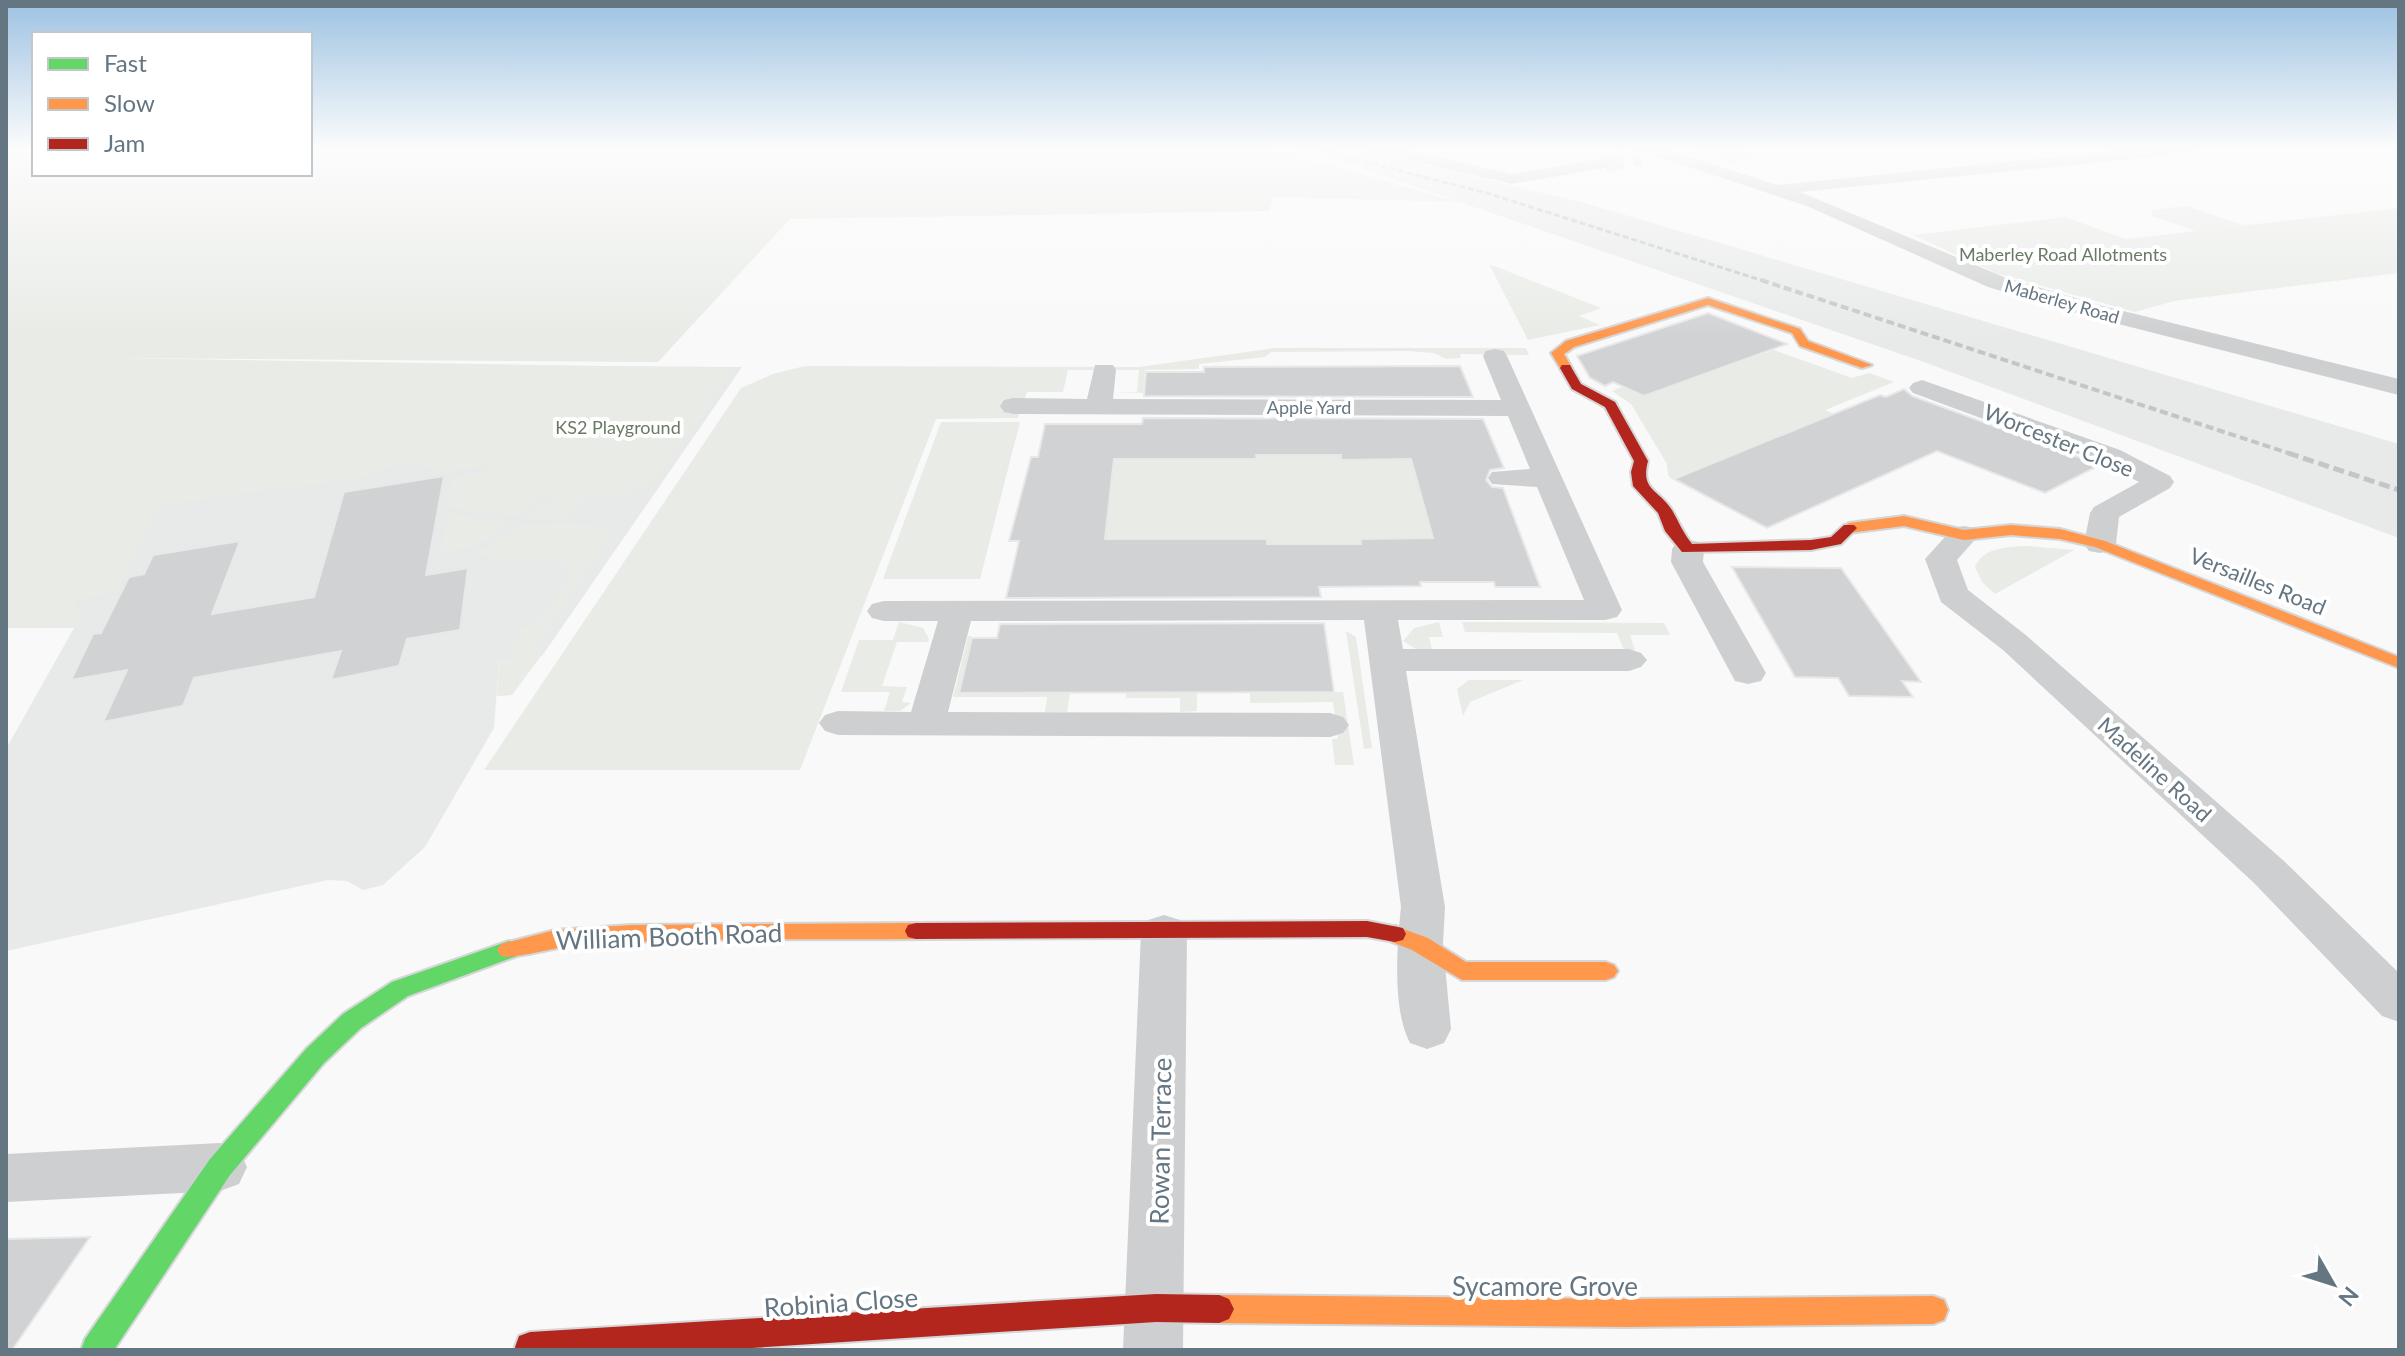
<svg xmlns="http://www.w3.org/2000/svg" width="2405" height="1356" font-family="Lato,sans-serif">
<style>
.built{fill:#e8e9e9}
.green{fill:#e8ebe6}
.building{fill:#d0d2d3;stroke:#e8e8e8;stroke-width:2;fill-rule:evenodd}
.lines{fill:none;stroke-linecap:round;stroke-linejoin:round}
.street-tunnel{stroke:#d4d8dc;stroke-width:19;stroke-dasharray:19 9;stroke-linecap:butt}
.fast-casing{stroke:#d5d6d7;stroke-width:4}
.slow-casing{stroke:#d5d6d7;stroke-width:4}
.jam-casing{stroke:#d5d6d7;stroke-width:4}
.street{fill:#cecfd0;fill-rule:evenodd}
.fast{fill:#63d668;fill-rule:evenodd}
.slow{fill:#ff974d;fill-rule:evenodd}
.jam{fill:#b3261e;fill-rule:evenodd}
.rail-far2{stroke:#c3c5c6;stroke-width:3;stroke-dasharray:6 3;stroke-linecap:butt}
.rail-far1{stroke:#c3c5c6;stroke-width:4;stroke-dasharray:8 4;stroke-linecap:butt}
.rail{stroke:#c3c5c6;stroke-width:5;stroke-dasharray:11 5;stroke-linecap:butt}
.labels{text-anchor:middle;dominant-baseline:central;stroke-width:8;stroke-linejoin:round;paint-order:stroke}
.far-park-label{font-size:18px;fill:#687a64;stroke:#fff}
.far-street-label{font-size:18px;fill:#657683;stroke:#fff}
.street-label{font-size:22px;fill:#657683;stroke:#fff}
.near-street-label{font-size:26px;fill:#657683;stroke:#fff}
</style>
<rect width="100%" height="100%" fill="#f9f9f9"/>
<path class="built" d="M 1286,148 L 1359,148 L 1585,203 L 2399,444 L 2399,538 L 1921,361 L 1341,161 Z
M 2187,206 L 2244,225 L 2196,231 L 2152,216 L 2151,210 Z
M 6,358 L 580,366 L 742,367 L 542,656 L 499,661 L 494,728 L 425,847 L 383,885 L 363,890 L 347,881 L 328,880 L 6,951 L 6,749 L 74,628 L 6,628 Z"/>
<path class="green" d="M 6,148 L 34,148 L 34,174 L 310,174 L 310,148 L 1258,148 L 1302,157 L 1459,202 L 1273,197 L 1269,211 L 790,219 L 658,362 L 108,358 L 735,368 L 648,490 L 637,489 L 634,494 L 583,498 L 564,521 L 525,519 L 560,492 L 549,493 L 516,517 L 448,507 L 452,480 L 466,474 L 483,474 L 489,467 L 434,472 L 420,463 L 398,463 L 362,478 L 160,505 L 116,593 L 75,600 L 80,616 L 75,627 L 6,628 Z
M 1686,148 L 1734,148 L 1766,160 L 1732,163 Z
M 2399,208 L 2399,273 L 2174,301 L 2135,312 L 1996,273 L 1913,235 L 2065,217 L 2126,239 Z
M 1489,264 L 1601,308 L 1579,316 L 1600,325 L 1528,340 Z
M 1275,348 L 1526,348 L 1529,355 L 1460,354 L 1461,358 L 1446,359 L 1434,353 L 1409,351 L 1271,352 L 1265,357 L 1199,364 L 1199,369 L 1145,370 L 1143,393 L 1115,392 L 1137,392 L 1139,370 L 1068,370 L 1063,392 L 1027,392 L 1024,401 L 1010,401 L 1007,413 L 1019,414 L 1018,418 L 936,419 L 800,770 L 484,770 L 741,388 L 773,374 L 805,366 L 1139,367 Z
M 1774,350 L 1852,378 L 1869,373 L 1894,382 L 1825,410 L 1835,414 L 1671,479 L 1668,475 L 1667,464 L 1631,404 L 1612,391 L 1622,387 L 1644,395 Z
M 941,422 L 1020,422 L 980,579 L 883,579 Z
M 1101,455 L 1186,460 L 1186,455 L 1256,459 L 1256,455 L 1341,455 L 1342,459 L 1428,455 L 1431,498 L 1422,498 L 1425,509 L 1453,544 L 1360,539 L 1361,544 L 1267,544 L 1266,539 L 1158,539 L 1157,544 L 1089,544 Z
M 450,512 L 507,524 L 475,547 L 440,553 Z
M 521,525 C 543,525 599,519 612,534 L 531,657 L 504,655 L 520,639 L 519,629 L 538,620 L 568,581 L 570,571 L 559,561 L 495,561 L 477,552 Z
M 2027,546 L 2074,550 L 1995,594 L 1982,582 L 1975,567 C 1983,547 2008,547 2027,546 Z
M 899,622 L 923,628 L 929,639 L 928,642 L 897,642 L 882,686 L 907,687 L 902,702 L 911,703 L 900,711 L 884,711 L 890,692 L 841,692 L 859,640 L 893,640 Z
M 1439,622 L 1443,637 L 1429,637 L 1432,650 L 1416,649 L 1403,641 L 1414,628 Z
M 1462,622 L 1664,623 L 1670,635 L 1630,635 L 1635,650 L 1624,650 L 1617,633 L 1465,632 Z
M 1346,631 L 1356,637 L 1372,748 L 1364,749 Z
M 968,636 L 972,636 L 959,693 L 1070,693 L 1067,712 L 1045,712 L 1047,697 L 953,697 Z
M 541,656 L 512,695 L 497,696 L 499,661 Z
M 1469,680 L 1523,680 L 1470,702 L 1463,716 L 1457,689 Z
M 1343,692 L 1354,765 L 1335,765 L 1332,739 L 1338,739 L 1333,702 L 1250,703 L 1250,693 Z
M 1126,693 L 1197,693 L 1197,711 L 1180,712 L 1180,698 L 1126,698 Z"/>
<path class="building" d="M 1708,313 L 1787,344 L 1644,396 L 1613,382 L 1605,386 L 1590,378 L 1577,356 Z
M 1460,366 L 1473,397 L 1144,396 L 1146,372 L 1204,372 L 1204,367 Z
M 1904,389 L 1912,396 L 2100,465 L 2045,493 L 1937,451 L 1767,528 L 1674,479 L 1880,395 L 1886,397 Z
M 1143,418 L 1483,419 L 1504,468 L 1490,470 L 1486,480 L 1492,487 L 1503,488 L 1540,587 L 1495,587 L 1494,582 L 1420,582 L 1421,586 L 1319,587 L 1321,597 L 1006,598 L 1019,541 L 1009,541 L 1031,457 L 1038,457 L 1045,424 L 1142,424 ZM 1256,455 L 1341,455 L 1341,460 L 1411,459 L 1433,538 L 1360,539 L 1361,544 L 1267,544 L 1267,539 L 1105,539 L 1114,459 L 1257,459 Z
M 444,476 L 426,575 L 468,568 L 460,630 L 407,639 L 399,666 L 331,680 L 341,651 L 194,678 L 183,706 L 103,722 L 127,670 L 71,680 L 93,634 L 101,633 L 129,577 L 144,574 L 153,555 L 240,541 L 212,614 L 314,597 L 344,492 Z
M 1732,567 L 1841,568 L 1921,682 L 1902,681 L 1913,697 L 1849,696 L 1838,678 L 1795,677 Z
M 1324,623 L 1334,692 L 959,693 L 972,638 L 997,638 L 1000,624 Z
M 90,1237 L 12,1350 L 6,1350 L 6,1239 Z"/>
<g class="lines">
<path class="street-tunnel" d="M 1605,163 L 1640,156"/>
<g class="fast-casing">
<path id="fast" d="M 509,941 L 517,944 L 521,950 L 517,956 L 408,996 L 361,1028 L 324,1063 L 230,1175 L 114,1350 L 81,1350 L 85,1339 L 210,1159 L 306,1049 L 343,1014 L 392,982 Z"/>
</g>
<g class="slow-casing">
<path id="slow" d="M 1708,298 L 1800,329 L 1808,341 L 1872,365 L 1862,368 L 1800,346 L 1792,333 L 1708,305 L 1574,347 L 1564,354 L 1572,368 L 1570,371 L 1562,371 L 1551,353 L 1566,341 Z
M 1904,516 L 1964,530 L 2011,525 L 2060,529 L 2105,541 L 2399,657 L 2399,668 L 2095,547 L 2060,539 L 2011,535 L 1964,540 L 1904,526 L 1849,533 L 1841,528 L 1849,523 Z
M 916,923 L 924,925 L 927,931 L 924,937 L 916,939 C 804,940 691,937 579,945 C 559,946 514,960 501,956 L 497,950 L 501,944 L 555,930 L 631,925 Z
M 1395,926 L 1428,938 L 1466,962 L 1606,962 L 1614,965 L 1618,971 L 1614,977 L 1606,980 L 1462,980 L 1412,950 L 1387,940 L 1384,934 L 1387,928 Z
M 1219,1295 L 1625,1299 L 1933,1296 L 1944,1300 L 1948,1310 L 1944,1320 L 1933,1324 L 1625,1327 L 1219,1323 L 1209,1319 L 1204,1309 L 1209,1299 Z"/>
</g>
<g class="jam-casing">
<path id="jam" d="M 1562,365 L 1570,365 L 1581,384 L 1615,402 L 1648,461 C 1640,491 1659,489 1672,510 C 1679,522 1683,533 1692,544 L 1811,540 L 1831,537 L 1844,525 L 1854,525 L 1857,528 L 1841,544 L 1811,550 L 1682,552 L 1665,531 L 1658,513 L 1633,486 L 1631,472 L 1634,461 L 1605,407 L 1572,389 L 1560,368 Z
M 1367,921 L 1403,928 L 1406,934 L 1403,940 L 1395,942 L 1367,937 L 916,939 L 908,937 L 905,931 L 908,925 L 916,923 Z
M 1156,1294 L 1219,1295 L 1229,1299 L 1234,1309 L 1229,1319 L 1219,1323 L 1156,1322 L 720,1350 L 516,1350 L 515,1347 L 519,1336 L 530,1332 Z"/>
</g>
<path class="street" d="M 1369,148 L 1398,148 L 1512,174 L 1605,158 L 1613,163 L 1605,168 L 1512,184 L 1371,151 Z
M 1638,148 L 1662,148 L 1777,185 L 2143,148 L 2200,148 L 2192,153 L 1800,192 L 2004,277 L 2099,305 L 2399,379 L 2399,395 L 2083,315 L 1988,287 L 1807,206 L 1640,151 Z
M 1495,349 L 1504,351 L 1507,356 L 1622,610 L 1617,617 L 1605,620 L 1398,620 L 1403,649 L 1629,649 L 1641,653 L 1647,660 L 1641,667 L 1629,671 L 1406,671 L 1445,907 L 1443,944 L 1451,1029 L 1444,1043 L 1427,1049 L 1410,1043 C 1392,1009 1397,945 1401,907 L 1364,620 L 971,621 L 948,712 L 1330,713 L 1343,717 L 1349,725 L 1343,733 L 1330,737 L 838,735 L 825,731 L 819,723 L 825,715 L 838,711 L 911,712 L 938,621 L 884,621 L 872,618 L 867,611 L 872,604 L 884,601 L 1584,600 L 1537,487 L 1492,484 L 1488,478 L 1492,472 L 1530,469 L 1508,416 L 1013,414 L 1004,412 L 1000,406 L 1004,400 L 1013,398 L 1087,399 L 1095,365 L 1113,365 L 1116,370 L 1113,399 L 1501,400 L 1483,356 L 1486,351 Z
M 1922,380 L 2120,450 L 2170,476 L 2174,482 L 2170,488 L 2119,517 L 2116,544 L 2111,551 L 2100,553 L 2089,551 L 2084,544 L 2090,513 L 2094,507 L 2139,482 L 2100,462 L 1913,393 L 1909,388 L 1913,383 Z
M 1964,526 L 1975,528 L 1979,535 L 1957,560 L 1968,590 L 2027,636 L 2284,861 L 2399,973 L 2399,1022 L 2382,1016 L 2254,883 L 2003,650 L 1941,602 L 1925,559 L 1953,528 Z
M 1688,540 L 1699,542 L 1704,549 L 1703,562 L 1766,673 L 1761,681 L 1748,684 L 1735,681 L 1671,562 L 1672,549 L 1677,542 Z
M 1164,915 L 1180,920 L 1187,932 L 1183,1350 L 1123,1350 L 1141,932 L 1148,920 Z
M 220,1143 L 239,1150 L 247,1167 L 239,1184 L 220,1191 L 6,1202 L 6,1154 Z"/>
<use href="#fast" class="fast"/>
<use href="#slow" class="slow"/>
<use href="#jam" class="jam"/>
<path class="rail-far2" d="M 1311,148 L 1490,194 L 1767,282"/>
<path class="rail-far1" d="M 1761,280 L 2294,455"/>
<path class="rail" d="M 2288,453 L 2399,490"/>
</g>
<linearGradient id="sky" x2="0" y2="1"><stop stop-color="#9dc2e2"/><stop offset="0.44" stop-color="#fcfcfc"/><stop offset="1" stop-color="#fcfcfc" stop-opacity="0"/></linearGradient>
<rect width="2405" height="338" fill="url(#sky)"/>
<g class="labels">
<g class="far-park-label">
<text x="2063" y="254">Maberley Road Allotments</text>
<text x="618" y="427">KS2 Playground</text>
</g>
<g class="far-street-label">
<text transform="translate(2062 301) rotate(16)">Maberley Road</text>
<text x="1309" y="407">Apple Yard</text>
</g>
<g class="street-label">
<text transform="translate(2059 440) rotate(22)">Worcester Close</text>
<text transform="translate(2258 581) rotate(22)">Versailles Road</text>
<text transform="translate(2155 769) rotate(42)">Madeline Road</text>
</g>
<g class="near-street-label">
<text transform="translate(669 936) rotate(-2)">William Booth Road</text>
<text transform="translate(1160 1141) rotate(-89)">Rowan Terrace</text>
<text x="1545" y="1286">Sycamore Grove</text>
<text transform="translate(841 1302) rotate(-4)">Robinia Close</text>
</g>
</g>
<rect width="2405" height="1356" fill="none" stroke="#657683" stroke-width="16"/>
<rect x="32" y="32" width="280" height="144" fill="#ffffff" stroke="#c1c8cd" stroke-width="2"/>
<rect x="48" y="58" width="40" height="12" fill="#63d668" stroke="#c1c8cd" stroke-width="2"/>
<text x="104" y="72" font-size="24" fill="#657683">Fast</text>
<rect x="48" y="98" width="40" height="12" fill="#ff974d" stroke="#c1c8cd" stroke-width="2"/>
<text x="104" y="112" font-size="24" fill="#657683">Slow</text>
<rect x="48" y="138" width="40" height="12" fill="#b3261e" stroke="#c1c8cd" stroke-width="2"/>
<text x="104" y="152" font-size="24" fill="#657683">Jam</text>
<g transform="translate(2333 1284) rotate(129)" stroke="#ffffff" stroke-width="6" paint-order="stroke">
<path d="M0-6L14 30L0 20L-14 30Z" fill="#657683"/>
<text y="-12" font-size="22" font-weight="bold" text-anchor="middle" fill="#657683">N</text>
</g>
</svg>
